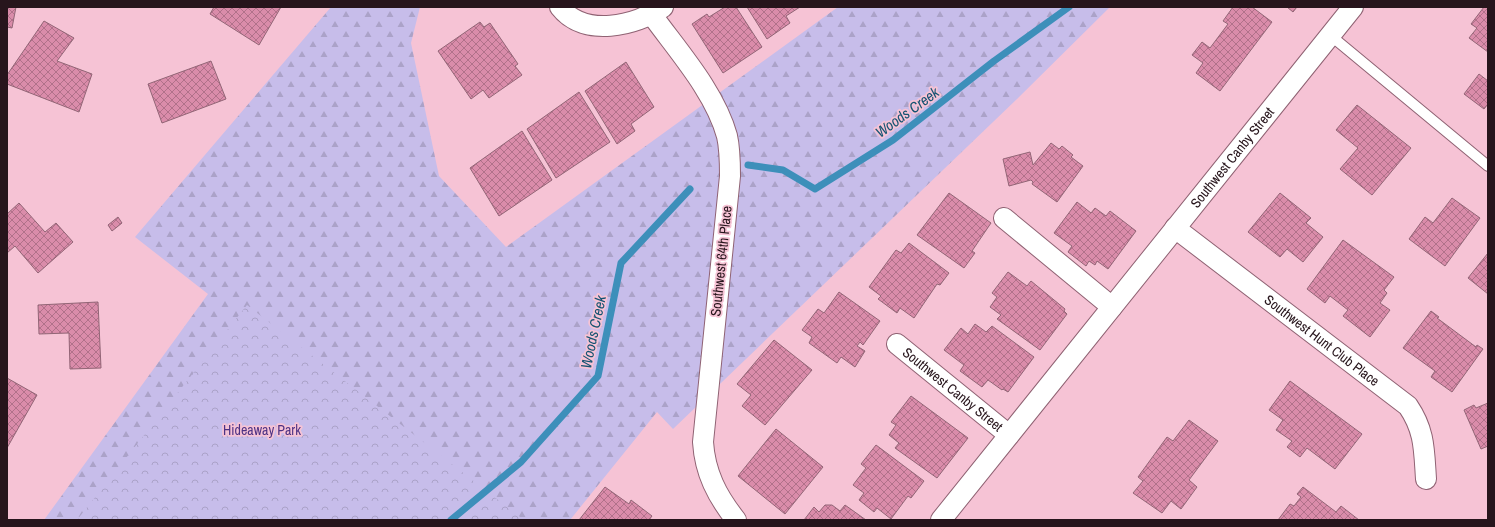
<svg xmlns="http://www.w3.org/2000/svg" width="1495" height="527" font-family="'Archivo Narrow',sans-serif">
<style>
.forest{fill:url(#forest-firs)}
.park{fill:url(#park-crowns)}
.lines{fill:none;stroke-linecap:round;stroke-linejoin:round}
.stream{stroke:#3d8fba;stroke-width:7}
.building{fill:url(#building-cross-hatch);stroke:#926576}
.service-casing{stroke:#8f6273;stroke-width:12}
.minor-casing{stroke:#8f6273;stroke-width:22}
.service{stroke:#fff;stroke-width:10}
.minor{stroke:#fff;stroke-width:20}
.labels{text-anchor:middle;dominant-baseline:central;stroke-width:3.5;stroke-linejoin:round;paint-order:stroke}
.street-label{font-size:14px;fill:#27151c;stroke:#f6c3d5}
.park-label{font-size:14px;fill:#4d3284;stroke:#f6c3d5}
.water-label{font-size:15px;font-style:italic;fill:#145372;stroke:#f6c3d5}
</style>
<defs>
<pattern id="forest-firs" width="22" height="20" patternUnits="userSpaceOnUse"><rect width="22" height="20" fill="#c7bdea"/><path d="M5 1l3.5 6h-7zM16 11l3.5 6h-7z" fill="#aba2c8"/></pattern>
<pattern id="park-crowns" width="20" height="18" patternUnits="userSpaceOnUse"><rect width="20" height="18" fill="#c7bdea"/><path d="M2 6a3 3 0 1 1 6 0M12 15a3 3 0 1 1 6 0" fill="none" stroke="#aba2c8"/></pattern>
<pattern id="building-cross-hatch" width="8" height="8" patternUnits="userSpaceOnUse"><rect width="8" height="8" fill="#da8caa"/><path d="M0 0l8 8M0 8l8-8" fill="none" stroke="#b1718a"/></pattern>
</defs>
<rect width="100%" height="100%" fill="#f6c3d5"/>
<path class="forest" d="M 331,7 L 420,7 L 411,43 L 439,176 L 506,247 L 838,7 L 1110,7 L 1017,99 L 673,429 L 657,412 L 570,520 L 44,520 L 208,294 L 135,237 Z"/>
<path class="park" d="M 247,305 L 524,520 L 77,520 Z"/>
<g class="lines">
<path class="stream" d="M 748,165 L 783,170 L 815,189 L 893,140 L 994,61 L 1069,7
M 451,520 L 521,462 L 598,376 L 621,263 L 690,189"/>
</g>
<path class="building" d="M 7,7 L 16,7 L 12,28 L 7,27 Z
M 214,7 L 281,7 L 259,45 L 210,14 Z
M 725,7 L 736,7 L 762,47 L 723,73 L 692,24 L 707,14 L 709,17 Z
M 747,7 L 800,7 L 786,16 L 790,23 L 767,39 Z
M 1233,7 L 1252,7 L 1272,22 L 1220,91 L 1196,73 L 1203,63 L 1192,55 L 1202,42 L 1210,48 L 1228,24 L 1223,21 Z
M 1287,7 L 1297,7 L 1293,12 Z
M 1484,7 L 1488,7 L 1488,52 L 1469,38 L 1477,28 L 1471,24 Z
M 44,21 L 74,38 L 57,61 L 92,74 L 79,112 L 7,84 L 7,75 Z
M 480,22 L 484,27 L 490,23 L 518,64 L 515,66 L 522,75 L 489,98 L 483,90 L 471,99 L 438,51 Z
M 211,61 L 226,99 L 162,123 L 148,84 Z
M 626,62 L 654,107 L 631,124 L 635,131 L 617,144 L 585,91 Z
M 1479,74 L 1488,81 L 1488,104 L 1484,109 L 1464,94 Z
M 579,92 L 610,142 L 556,178 L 527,129 Z
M 1357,105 L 1411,148 L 1372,195 L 1340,169 L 1358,148 L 1336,130 Z
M 522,131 L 552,180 L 499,216 L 470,168 Z
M 1051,143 L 1059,149 L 1062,146 L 1073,155 L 1071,157 L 1083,166 L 1057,202 L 1032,184 L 1033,182 L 1031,180 L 1009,186 L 1003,159 L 1030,152 L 1033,165 Z
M 949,193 L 991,223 L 972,251 L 975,253 L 964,268 L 917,235 Z
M 1280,193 L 1311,218 L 1306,223 L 1323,237 L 1303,262 L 1287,249 L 1280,257 L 1248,232 Z
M 1452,198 L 1480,218 L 1445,266 L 1409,239 L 1425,217 L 1433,223 Z
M 1077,202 L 1091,213 L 1095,208 L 1106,216 L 1110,211 L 1136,231 L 1108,269 L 1097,261 L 1095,265 L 1089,261 L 1086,266 L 1068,252 L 1072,246 L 1054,233 Z
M 19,203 L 45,232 L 56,223 L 73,242 L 38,273 L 15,246 L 7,253 L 7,214 Z
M 118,217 L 122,223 L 112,231 L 108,225 Z
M 1343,240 L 1394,277 L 1384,290 L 1387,293 L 1380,303 L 1390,310 L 1370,337 L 1343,316 L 1348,310 L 1330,296 L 1325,303 L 1307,289 Z
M 909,243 L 949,273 L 940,285 L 937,284 L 914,318 L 900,308 L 897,313 L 878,299 L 881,296 L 869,287 L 896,250 L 901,253 Z
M 1488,253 L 1488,294 L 1468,278 Z
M 1008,272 L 1027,286 L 1031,281 L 1065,309 L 1064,311 L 1067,314 L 1040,350 L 997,319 L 1001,315 L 990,307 L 997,297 L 992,293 Z
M 839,292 L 880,321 L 863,345 L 860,342 L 857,346 L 865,351 L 855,367 L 841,357 L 837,363 L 809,343 L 812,337 L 802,330 L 818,309 L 824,313 Z
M 98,302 L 101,368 L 70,369 L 69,333 L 39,334 L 38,305 Z
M 1431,311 L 1439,317 L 1437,318 L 1476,347 L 1477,345 L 1483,349 L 1452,392 L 1431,377 L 1435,371 L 1403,348 Z
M 975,324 L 986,332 L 992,326 L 1034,357 L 1008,392 L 1003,389 L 1002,390 L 988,380 L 982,387 L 960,371 L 964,365 L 944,350 L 961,328 L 968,334 Z
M 774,340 L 812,370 L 765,425 L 742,406 L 751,395 L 737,384 Z
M 7,378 L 37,395 L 7,448 Z
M 1290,381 L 1362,434 L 1335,469 L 1307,448 L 1300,457 L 1287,447 L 1292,441 L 1276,430 L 1283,420 L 1269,410 Z
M 911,396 L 968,438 L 937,478 L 895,448 L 899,443 L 889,435 L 896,425 L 891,422 Z
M 1488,403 L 1488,446 L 1481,449 L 1464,410 L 1474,405 L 1476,408 Z
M 1189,420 L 1218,441 L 1189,480 L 1197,487 L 1181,509 L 1171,501 L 1162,513 L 1133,493 L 1143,481 L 1138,477 L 1167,437 L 1173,441 Z
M 776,429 L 823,467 L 785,514 L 738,476 Z
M 876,445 L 924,481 L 911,498 L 908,496 L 891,519 L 877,508 L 874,512 L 859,500 L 864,493 L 853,485 L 866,468 L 861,464 Z
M 605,487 L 629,504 L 631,500 L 652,516 L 649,520 L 579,520 Z
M 1303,487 L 1336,512 L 1341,506 L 1359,520 L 1278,520 L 1290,504 L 1294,506 L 1301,497 L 1297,494 Z
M 825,505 L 832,505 L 840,511 L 845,505 L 866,520 L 804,520 L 814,507 L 819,512 Z"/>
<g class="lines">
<g class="service-casing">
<path id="service" d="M 1330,35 L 1488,166"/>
</g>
<g class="minor-casing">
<g id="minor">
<path d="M 560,7 C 584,38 636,26 663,7"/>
<path d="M 652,15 C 678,51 715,92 727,136 C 730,149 730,162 730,176 L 703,442 C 705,473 717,496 736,520"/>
<path d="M 1004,218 L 1112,307"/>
<path id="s1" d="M 1175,228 L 1408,406 C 1425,431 1424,450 1426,479"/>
<path id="s2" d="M 897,344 L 1009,435"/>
<path id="s3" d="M 941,520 L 1353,7"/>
</g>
</g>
<use href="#service" class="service"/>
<use href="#minor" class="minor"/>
</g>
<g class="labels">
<g class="street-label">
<text stroke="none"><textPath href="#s3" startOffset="465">Southwest Canby Street</textPath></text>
<text transform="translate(721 261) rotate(-84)">Southwest 64th Place</text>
<text stroke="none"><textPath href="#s1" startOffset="185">Southwest Hunt Club Place</textPath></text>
<text stroke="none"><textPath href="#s2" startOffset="72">Southwest Canby Street</textPath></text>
</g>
<g class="park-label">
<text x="262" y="430">Hideaway Park</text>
</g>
<g class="water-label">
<text transform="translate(907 112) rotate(-36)">Woods Creek</text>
<text transform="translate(593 332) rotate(-78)">Woods Creek</text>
</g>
</g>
<rect width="1495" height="527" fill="none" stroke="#27151c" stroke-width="16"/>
</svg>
